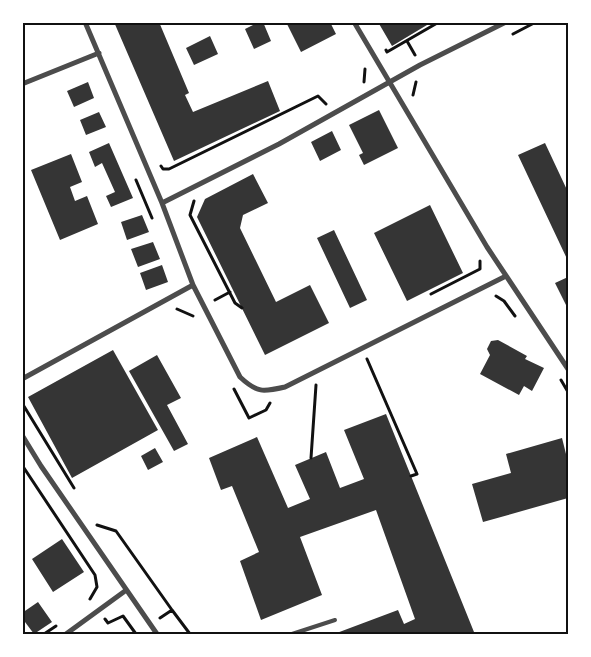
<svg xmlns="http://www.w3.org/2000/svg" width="591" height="657" font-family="'Titillium Web',sans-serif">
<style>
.building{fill:#353535}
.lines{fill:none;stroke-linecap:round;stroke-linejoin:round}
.path{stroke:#111;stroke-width:3}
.service{stroke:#4c4c4c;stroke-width:4}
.minor{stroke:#4c4c4c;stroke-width:5}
.neatline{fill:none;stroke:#111;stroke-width:2}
</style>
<rect width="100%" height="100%" fill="#fff"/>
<path class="building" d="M 114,22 L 159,22 L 189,93 L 185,95 L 193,112 L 268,81 L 280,111 L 174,161 Z
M 259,22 L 263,22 L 271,41 L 254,49 L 245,29 Z
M 286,22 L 330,22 L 336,34 L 301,52 Z
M 378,22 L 432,22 L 392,46 Z
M 210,36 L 218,54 L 194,65 L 186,48 Z
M 88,82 L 94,98 L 74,107 L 67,91 Z
M 379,110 L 398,148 L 364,165 L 359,155 L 363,153 L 349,125 Z
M 99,112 L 106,127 L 86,135 L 80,120 Z
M 332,131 L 341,150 L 320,161 L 311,142 Z
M 109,143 L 133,198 L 111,207 L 106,196 L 115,192 L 102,163 L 95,167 L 89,152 Z
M 545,143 L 568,192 L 568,261 L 518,155 Z
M 71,154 L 82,182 L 70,187 L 75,201 L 87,196 L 98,224 L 60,240 L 31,170 Z
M 253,174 L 268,203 L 243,215 L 240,228 L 276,302 L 310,285 L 329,323 L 265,355 L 197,217 L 205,199 Z
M 430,205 L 463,273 L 407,301 L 374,233 Z
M 142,215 L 149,232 L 127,240 L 121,222 Z
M 334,230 L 367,300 L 350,308 L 317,238 Z
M 153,242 L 160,259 L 138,267 L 131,249 Z
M 162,265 L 168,282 L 146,290 L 140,273 Z
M 568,277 L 568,306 L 567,307 L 555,283 Z
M 498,340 L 527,356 L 525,359 L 544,368 L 532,391 L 524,386 L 519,395 L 480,374 L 490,355 L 487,349 L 491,341 Z
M 113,350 L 158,430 L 72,478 L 28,397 Z
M 157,355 L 181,398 L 167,405 L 188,444 L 174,451 L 129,371 Z
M 386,414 L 474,632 L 469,634 L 334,634 L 398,610 L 404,624 L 415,619 L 376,510 L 300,537 L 322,595 L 261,620 L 240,561 L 259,552 L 232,486 L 221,490 L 209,458 L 257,437 L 288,508 L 310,499 L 295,465 L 326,452 L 340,488 L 364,479 L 344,430 Z
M 562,438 L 568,462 L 568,498 L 483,522 L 472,484 L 511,473 L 506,454 Z
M 155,448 L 163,462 L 148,470 L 141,456 Z
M 62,539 L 84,572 L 53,592 L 32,559 Z
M 38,602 L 52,622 L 34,634 L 22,618 L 22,613 Z"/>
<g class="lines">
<path class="path" d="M 513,34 L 536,22
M 407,41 L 415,55
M 386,50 L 387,52 L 439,22
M 364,82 L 365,69
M 413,95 L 416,82
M 161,166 L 163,169 L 169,169 L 318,96 L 326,104
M 136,180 L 152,218
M 194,201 L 190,215 L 235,303 L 242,308
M 431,294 L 480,269 L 480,261
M 496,296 L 504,301 L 515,316
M 215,300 L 230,292
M 177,309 L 193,316
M 367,359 L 417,474 L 411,476
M 561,380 L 568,392
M 234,389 L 249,418 L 266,410 L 270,403
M 22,403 L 74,488
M 311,458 L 316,385
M 22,465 L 95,575 L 97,587 L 90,599
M 97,525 L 116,531 L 172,610 L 160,618
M 172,610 L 190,634
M 105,619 L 108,623 L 123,616 L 136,634
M 44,634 L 56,626"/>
<path class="service" d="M 292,634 L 335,620"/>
<path class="minor" d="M 85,22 L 162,203 L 193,285 L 240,377 C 257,393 263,392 285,387 L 506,276
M 354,22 L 487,247 L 568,369
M 22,84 L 99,53
M 162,203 L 279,144 L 420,65 L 506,22
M 22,379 L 193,285
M 22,435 L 41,466 L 157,634
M 66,634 L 125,591"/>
</g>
<rect width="591" height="657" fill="none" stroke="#ffffff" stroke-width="48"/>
<rect x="24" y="24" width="543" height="609" class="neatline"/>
</svg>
